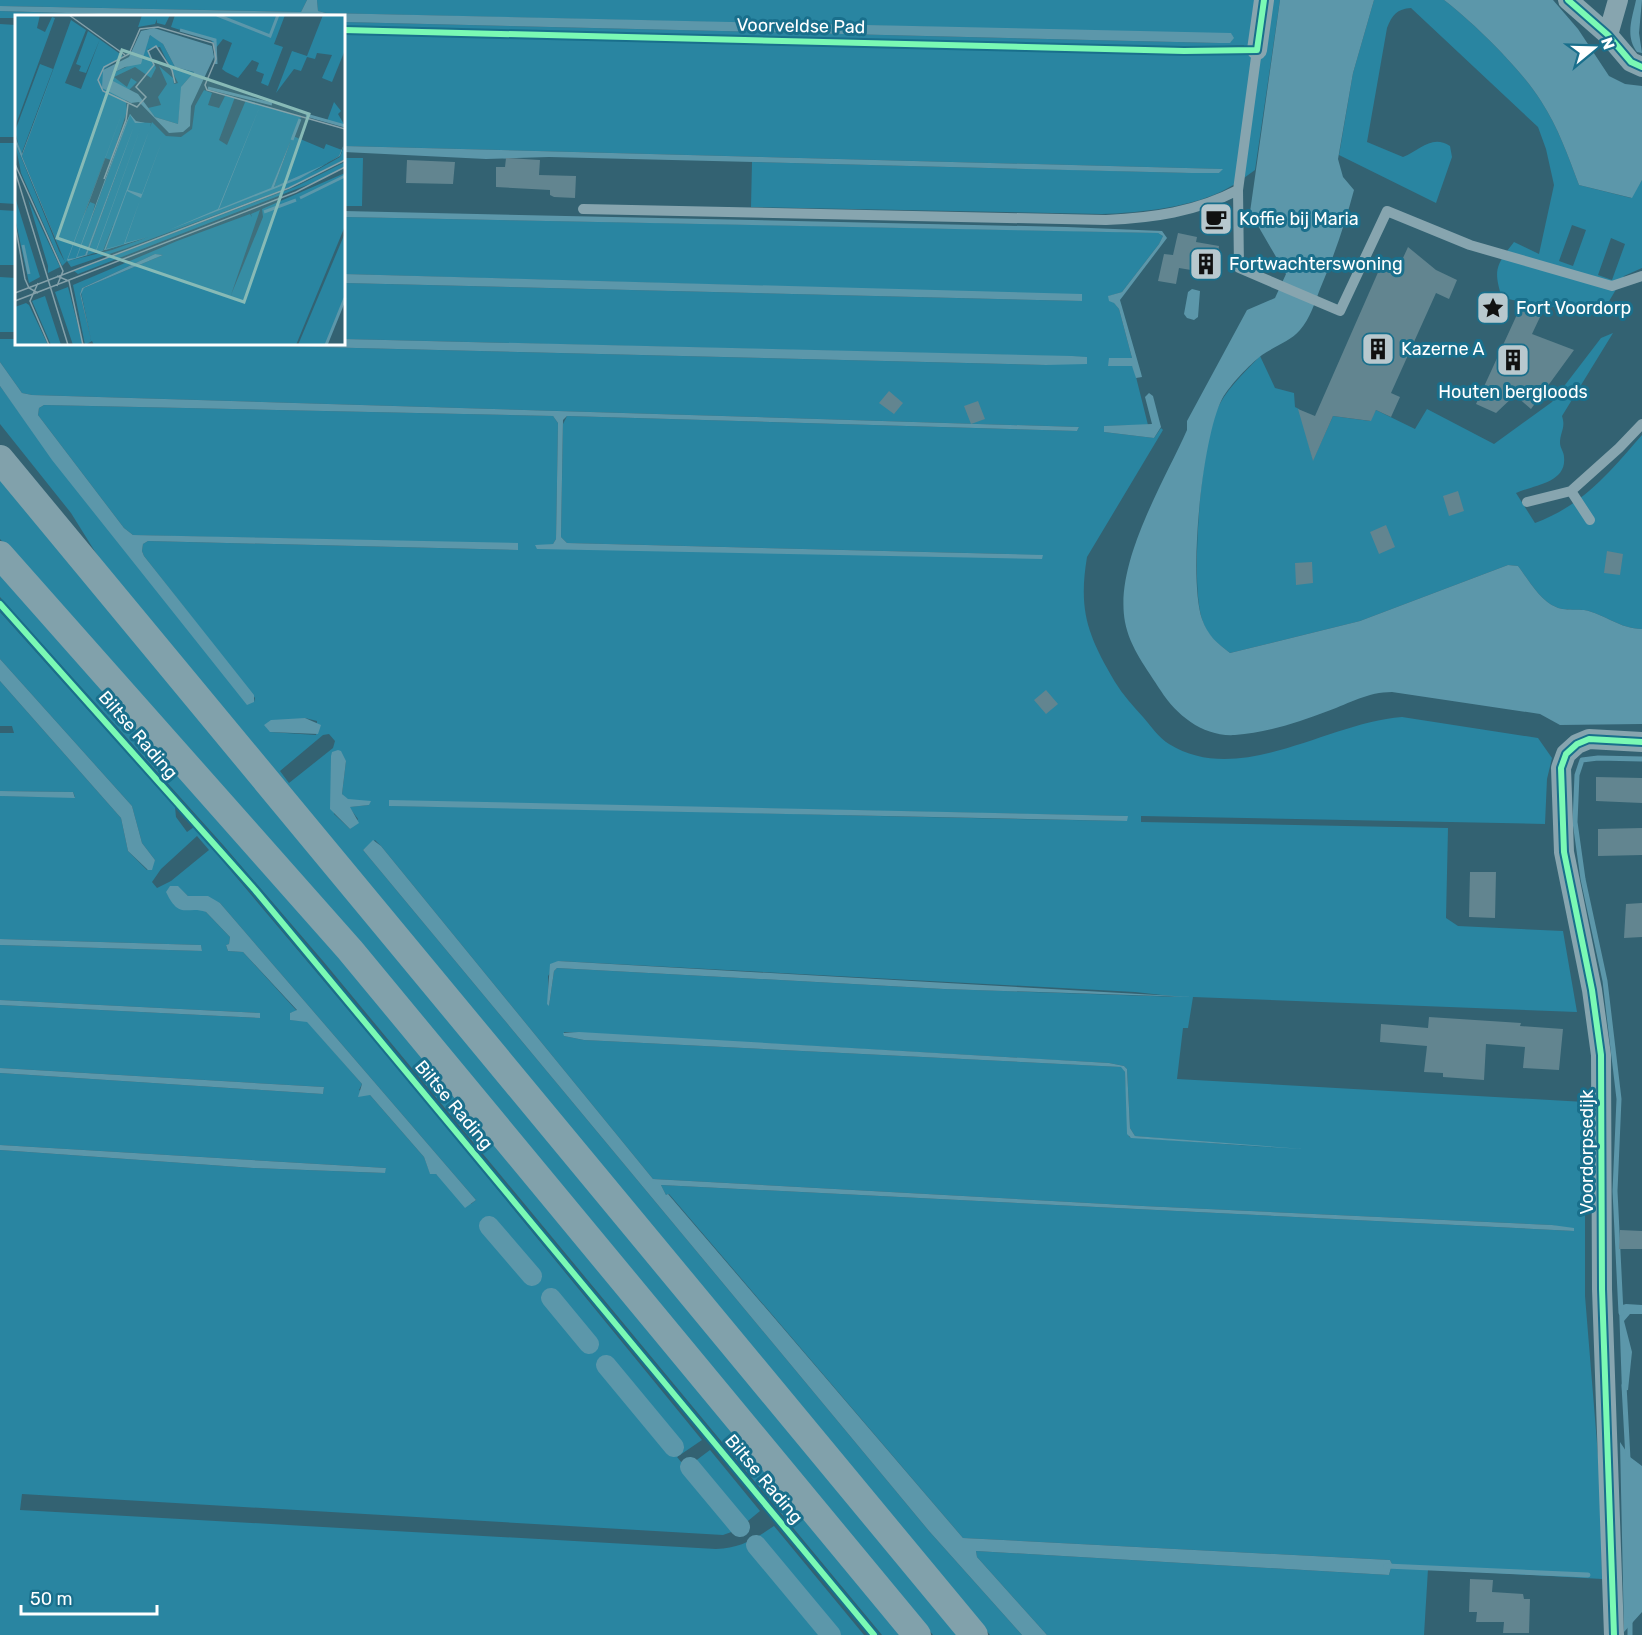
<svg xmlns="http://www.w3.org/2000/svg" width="1642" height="1635" font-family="Rubik,sans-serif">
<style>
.green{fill:#2985a1;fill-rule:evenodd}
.water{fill:#5c97aa}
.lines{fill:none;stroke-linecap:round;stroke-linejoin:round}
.stream{stroke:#5c97aa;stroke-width:5}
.canal{stroke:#5c97aa;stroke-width:20}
.building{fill:#628590}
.lane{stroke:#87a5af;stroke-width:10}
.street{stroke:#87a5af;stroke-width:20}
.secondary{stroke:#81a1ab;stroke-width:28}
.cycleway-casing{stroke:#196f8c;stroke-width:10}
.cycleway{stroke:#7af9b4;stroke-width:6}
.labels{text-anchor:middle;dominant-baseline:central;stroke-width:6;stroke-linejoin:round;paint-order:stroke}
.street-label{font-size:18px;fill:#fff;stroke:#196f8c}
.poi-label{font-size:18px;fill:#fff;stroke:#196f8c;text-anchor:start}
.inset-river{fill:none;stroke:#5c97aa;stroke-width:3}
.inset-road{fill:none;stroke:#85a1aa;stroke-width:1.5}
.view{fill:#87bab6;fill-opacity:0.15;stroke:#87bab6;stroke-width:3}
.inset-edge{fill:none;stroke:#fff;stroke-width:3}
</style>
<rect width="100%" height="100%" fill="#336272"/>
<path class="green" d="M 0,0 L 307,0 L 301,12 L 0,6 Z
M 317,0 L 1280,0 L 1255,170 C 1246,176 1238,183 1228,188 C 1195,207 1139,213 1102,214 L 751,207 L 752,162 L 1191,173 L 1219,173 L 1222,169 L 344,146 L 344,33 L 1191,55 L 1243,53 L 1244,45 L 1187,48 L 344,27 L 344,22 L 1219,43 L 1232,41 L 1232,34 L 326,13 L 318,11 Z
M 1374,0 L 1444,0 C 1474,23 1521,69 1541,101 C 1558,127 1568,156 1579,185 L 1631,198 L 1642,180 L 1642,268 L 1624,276 L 1605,308 L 1592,314 L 1579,314 L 1564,306 C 1552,310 1517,300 1502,298 C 1493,270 1496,265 1514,242 L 1539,254 L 1554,185 L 1546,149 L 1538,127 L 1411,8 C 1397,9 1392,15 1387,28 L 1367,142 L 1403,157 C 1420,150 1432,134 1450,146 L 1452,157 L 1436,203 L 1339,155 L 1353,73 ZM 1572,225 L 1586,230 L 1573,266 L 1559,261 ZM 1611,238 L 1625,244 L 1612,280 L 1598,275 Z
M 0,11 L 165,16 L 16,18 L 0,18 Z
M 0,24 L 16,25 L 16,137 L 0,137 Z
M 0,143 L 16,143 L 16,204 L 0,203 Z
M 344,158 L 363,158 L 362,206 L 344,206 Z
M 0,210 L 16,211 L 16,265 L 0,265 Z
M 344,217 L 1074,231 L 1158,233 L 1163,236 L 1159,244 L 1122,292 L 1109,296 L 1119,309 L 1132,358 L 1119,358 L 1108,365 L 1132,366 L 1134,369 L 1148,425 L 1104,426 L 1104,432 L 1154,438 L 1161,428 L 1163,430 L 1087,557 C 1078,611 1088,636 1115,682 C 1123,695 1133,706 1143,717 C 1151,726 1159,738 1169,744 C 1240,788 1328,722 1402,717 L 1538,738 L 1552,758 L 1547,779 L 1545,824 L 1141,816 L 1141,822 L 1448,828 L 1446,918 L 1458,926 L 1563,931 L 1577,1012 L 1193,997 L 1188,1028 L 1183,1028 L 1177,1079 L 1585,1102 L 1585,1296 L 1600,1480 L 1602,1579 L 1428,1569 L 1424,1635 L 1047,1635 L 977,1557 L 976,1551 L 1389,1575 L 1392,1564 L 1390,1560 L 963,1538 L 669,1194 L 666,1195 L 661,1185 L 1574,1231 L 1552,1225 L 1143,1206 L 653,1179 L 381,846 L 375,840 L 363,850 L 929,1531 L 1022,1635 L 990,1635 L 109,574 L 71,513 L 0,424 L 0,386 C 79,497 166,599 254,702 L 255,698 L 144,556 L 142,551 L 143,544 L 148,541 L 517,550 L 518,544 L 133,535 L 124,528 L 38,415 L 39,408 L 44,405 L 553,416 L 558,423 L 556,539 L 553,544 L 535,547 L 1043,555 L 567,543 L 561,537 L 563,424 L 567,416 L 1077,431 L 1079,427 L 32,395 L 22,393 L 0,362 L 0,339 L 16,339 L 16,344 L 198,344 L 1046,365 L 1087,357 L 344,339 L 344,283 L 1081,301 L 1082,295 L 344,274 ZM 305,718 L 317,721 L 316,735 L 270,732 ZM 329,734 L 335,741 L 333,748 L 289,783 L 280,771 L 323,735 ZM 331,756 L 346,761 L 342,794 L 346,799 L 369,805 L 349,807 L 358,819 L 350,829 L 334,814 ZM 389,801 L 1127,816 L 1127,821 C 881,817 635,809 389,806 ZM 558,961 L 1135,992 L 1180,997 L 944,989 L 557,968 L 554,971 L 549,1006 L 548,976 ZM 564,1032 L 1109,1063 L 1124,1066 L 1127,1069 L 1130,1128 L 1135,1136 L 1278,1148 L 1129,1137 L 1125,1072 L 1122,1067 L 584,1040 L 564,1036 Z
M 0,277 L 16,278 L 16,332 L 0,332 Z
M 1613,333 L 1562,416 C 1566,428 1560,432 1560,443 C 1560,448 1564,452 1564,457 C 1567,483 1533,485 1516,493 L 1535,523 C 1583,505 1609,473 1642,435 L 1642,629 C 1620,629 1605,614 1584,610 C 1576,609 1564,611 1556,607 C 1540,601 1528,579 1518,566 L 1508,565 L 1360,621 L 1230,653 C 1217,643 1207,636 1202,619 C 1190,582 1201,451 1215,414 C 1224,391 1243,374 1260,356 L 1275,388 L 1294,393 L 1295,407 L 1299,409 L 1313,460 L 1333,416 L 1370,421 L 1376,410 L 1415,429 L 1427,409 L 1494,444 L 1552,402 L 1601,338 Z
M 0,478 L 961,1635 L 933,1635 L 191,751 L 0,539 Z
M 0,572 L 339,957 L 904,1635 L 882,1635 L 323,961 L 224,846 L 0,597 Z
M 0,612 L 175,807 L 176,817 L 187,832 L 194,827 L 435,1113 L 702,1440 L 677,1457 L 686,1468 L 710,1450 L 760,1511 L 737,1530 L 723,1535 L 22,1494 L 20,1510 L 716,1549 C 740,1548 755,1539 774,1526 L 864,1635 L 0,1635 L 0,1150 L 253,1168 L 384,1173 L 386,1168 L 0,1145 L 0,1073 L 323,1094 L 324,1087 L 0,1068 L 0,1005 L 259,1018 L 259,1013 L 0,1000 L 0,945 L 202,951 L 201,945 L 0,939 L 0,796 L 75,797 L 73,792 L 0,791 L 0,733 L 14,733 L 12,726 L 0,726 L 0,681 L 121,818 L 128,851 L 147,870 L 155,860 L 142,843 L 132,806 L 0,659 ZM 197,836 L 209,850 L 171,881 L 157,888 L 152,882 L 161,869 ZM 170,886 L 177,886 L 188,896 L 220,903 L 476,1200 L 471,1204 L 436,1174 L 430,1173 L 424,1157 L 370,1095 L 359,1090 L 362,1084 L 307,1021 L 290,1020 L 290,1013 L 297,1011 L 243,952 L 228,951 L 226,945 L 229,944 L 230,937 L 206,912 Z"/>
<path class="water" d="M 307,0 L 317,0 L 318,11 L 326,13 L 1231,33 L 1234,38 L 1230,43 L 1219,43 L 344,22 L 344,16 L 165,16 L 0,11 L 0,6 L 301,12 Z
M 1280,0 L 1374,0 L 1353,73 L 1338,159 L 1343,177 L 1354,190 C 1345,224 1334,256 1320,289 C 1315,302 1310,319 1300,330 C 1291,341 1273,347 1262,355 C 1249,365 1230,385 1222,399 C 1202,438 1188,578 1202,619 C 1208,636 1217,643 1230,653 L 1360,621 L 1508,565 L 1518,566 C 1528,579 1540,601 1556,607 C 1564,611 1576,609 1584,610 C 1605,614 1620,629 1642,629 L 1642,724 L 1560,725 L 1540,714 L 1392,692 C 1368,692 1350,703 1328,711 C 1298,722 1267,733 1235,735 C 1204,737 1177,716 1161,691 C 1147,669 1130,648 1125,622 C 1114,563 1163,484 1187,430 L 1187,421 L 1247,310 L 1275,298 L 1286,274 L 1250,212 Z
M 1444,0 L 1553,0 L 1578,29 L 1609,76 L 1625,84 L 1642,86 L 1642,180 L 1632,198 L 1579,185 C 1568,156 1558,127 1541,101 C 1521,69 1474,23 1444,0 Z
M 1636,0 L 1642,0 L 1639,33 L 1642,53 L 1637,52 C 1625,36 1632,19 1636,0 Z
M 344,146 L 1223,169 L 1219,173 L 1191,173 L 549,157 L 486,159 L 344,152 Z
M 344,211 L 1067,227 L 1162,231 L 1167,238 L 1120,300 L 1141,373 L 1142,377 L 1136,378 L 1132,366 L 1108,366 L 1109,358 L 1132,358 L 1119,309 L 1114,303 L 1109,301 L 1108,296 L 1122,292 L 1159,244 L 1163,236 L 1158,233 L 344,217 Z
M 344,274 L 1082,294 L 1082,301 L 344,283 Z
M 1192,289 L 1200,291 L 1198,317 L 1194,320 L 1187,318 L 1184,314 L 1188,292 Z
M 344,339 L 1072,356 L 1087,357 L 1087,364 L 1046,365 L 198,344 L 344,344 Z
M 0,362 L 22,393 L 32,395 L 1079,427 L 1077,431 L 567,416 L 563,420 L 561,537 L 567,543 L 1043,555 L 1042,559 L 537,549 L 535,545 L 553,544 L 556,539 L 558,423 L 553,416 L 44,405 L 39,408 L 38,415 L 124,528 L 133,535 L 518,543 L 518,550 L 148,541 L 143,544 L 142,551 L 144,556 L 254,695 L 254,702 L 247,705 L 52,460 L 0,386 Z
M 1149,393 L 1153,396 L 1161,427 L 1154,438 L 1104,432 L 1104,426 L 1152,424 L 1145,397 Z
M 0,659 L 132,806 L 142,843 L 155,860 L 152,870 L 148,870 L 128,851 L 121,818 L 0,681 Z
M 305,718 L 321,725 L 318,734 L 270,732 L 264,725 L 271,720 Z
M 338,750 L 341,751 L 346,761 L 342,794 L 348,799 L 371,801 L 369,805 L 350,807 L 359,823 L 350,829 L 330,809 L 331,756 L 332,752 Z
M 0,791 L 73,792 L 75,798 L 0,796 Z
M 389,800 L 1128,816 L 1127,821 L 389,806 Z
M 373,840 L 381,846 L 653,1179 L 1143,1206 L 1552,1225 L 1574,1228 L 1574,1231 L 661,1185 L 666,1195 L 668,1194 L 963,1538 L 1390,1560 L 1392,1564 L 1389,1575 L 976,1551 L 977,1557 L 1047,1635 L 1022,1635 L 929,1531 L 363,850 Z
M 170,886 L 178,886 L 188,896 L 208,896 L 220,903 L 476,1200 L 465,1208 L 436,1174 L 430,1174 L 424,1157 L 370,1095 L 358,1097 L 362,1084 L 307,1022 L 290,1020 L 290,1013 L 297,1010 L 243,952 L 228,951 L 226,945 L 229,944 L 230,937 L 206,912 C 187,905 180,921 166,892 Z
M 0,939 L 201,945 L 202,951 L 0,945 Z
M 558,961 L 1192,997 L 944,989 L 557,968 L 554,971 L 549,1006 L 547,1004 L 550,964 Z
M 0,1000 L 260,1013 L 260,1018 L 0,1005 Z
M 579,1032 L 1109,1063 L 1124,1066 L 1127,1069 L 1130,1128 L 1135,1136 L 1303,1149 L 1131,1138 L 1127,1134 L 1125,1072 L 1121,1067 L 584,1040 L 564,1036 L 563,1033 Z
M 0,1068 L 324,1087 L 323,1094 L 0,1073 Z
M 0,1145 L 386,1168 L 385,1173 L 253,1168 L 0,1150 Z
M 1626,1304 L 1642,1305 L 1642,1314 L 1630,1314 L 1624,1321 L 1632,1352 L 1628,1390 L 1622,1391 L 1619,1306 Z
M 1620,1442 L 1630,1457 L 1642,1466 L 1642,1612 L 1624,1632 Z"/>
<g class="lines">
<path class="stream" d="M 1621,1313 L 1615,1191 L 1619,1099 L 1605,981 L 1583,879 L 1575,822 L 1577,775 L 1582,760 L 1598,758 L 1642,759
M 1624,1385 L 1628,1459
M 1386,1566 L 1588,1575
M 1630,1619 L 1630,1635"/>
<path class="canal" d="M 489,1226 L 532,1276
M 551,1298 L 589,1344
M 606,1365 L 674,1447
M 690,1467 L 740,1527
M 756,1545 L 831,1635"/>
</g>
<path class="building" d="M 506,158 L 540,160 L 539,175 L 576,176 L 575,198 L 554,197 L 550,195 L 550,190 L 496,187 L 496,167 L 505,167 Z
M 407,160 L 455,162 L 453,184 L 406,183 Z
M 1178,233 L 1197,237 L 1196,242 L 1219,246 L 1215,274 L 1179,268 L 1176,284 L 1158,281 L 1164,254 L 1173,255 Z
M 1408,247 L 1436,270 L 1457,280 L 1449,299 L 1436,293 L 1391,393 L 1400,397 L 1391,417 L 1376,410 L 1371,421 L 1333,416 L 1313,461 L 1298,409 L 1315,416 L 1383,261 L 1398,269 Z
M 1520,308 L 1540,317 L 1532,334 L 1574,350 L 1531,409 L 1515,395 L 1496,413 L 1476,404 Z
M 889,391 L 903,403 L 894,414 L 879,403 Z
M 978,401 L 985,419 L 971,424 L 964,406 Z
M 1458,491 L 1464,511 L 1449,516 L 1443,496 Z
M 1386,525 L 1395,547 L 1379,554 L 1370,532 Z
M 1607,551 L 1623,554 L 1620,575 L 1604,573 Z
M 1312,562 L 1313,583 L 1296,585 L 1295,563 Z
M 1046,690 L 1058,704 L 1046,714 L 1034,700 Z
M 1596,777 L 1642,778 L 1642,803 L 1596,801 Z
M 1642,828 L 1642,855 L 1598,856 L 1598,829 Z
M 1470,872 L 1496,872 L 1495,918 L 1469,917 Z
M 1642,903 L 1642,937 L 1624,938 L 1626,904 Z
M 1429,1017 L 1521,1023 L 1520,1026 L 1563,1029 L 1559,1070 L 1523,1068 L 1525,1047 L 1486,1044 L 1484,1080 L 1443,1077 L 1443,1073 L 1424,1072 L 1427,1046 L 1380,1042 L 1381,1024 L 1428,1028 Z
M 1620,1230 L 1642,1231 L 1642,1249 L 1619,1249 Z
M 1470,1579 L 1493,1580 L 1492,1592 L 1523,1594 L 1524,1599 L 1530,1599 L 1529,1633 L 1503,1633 L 1504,1622 L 1476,1622 L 1477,1612 L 1469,1612 Z"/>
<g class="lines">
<path class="lane" d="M 1257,50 L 1238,190 L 1239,268 L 1340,311 L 1387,211 L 1470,245 L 1612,286 L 1642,276
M 583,209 L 1106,220 C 1152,218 1196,212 1238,190
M 1571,491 L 1590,520
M 1527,502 L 1571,491 L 1619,448 L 1642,424"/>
<path class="street" d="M 1568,0 L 1608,35 L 1631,62 L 1642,67
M 1608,35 L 1618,0
M 1257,50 L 1264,0
M 1614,1635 L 1602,1289 L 1601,1055 L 1592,990 L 1564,852 L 1561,768 L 1566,754 L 1577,744 L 1589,739 L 1642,742"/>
<path class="secondary" d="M 0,459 L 974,1635
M 0,555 L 350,950 L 917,1635"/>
<g class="cycleway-casing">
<path id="cycleway" d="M 1568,0 L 1608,35 L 1631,62 L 1642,67
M 344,30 L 1184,51 L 1257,50 L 1264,0
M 0,604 L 255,890 L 874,1635
M 1614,1635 L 1602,1289 L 1601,1055 L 1592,990 L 1564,852 L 1561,768 L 1566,754 L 1577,744 L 1589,739 L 1642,742"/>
</g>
<use href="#cycleway" class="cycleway"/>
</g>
<defs>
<g id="cafe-square" transform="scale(1.725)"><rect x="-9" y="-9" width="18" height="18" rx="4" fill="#b8c8ce" stroke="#196f8c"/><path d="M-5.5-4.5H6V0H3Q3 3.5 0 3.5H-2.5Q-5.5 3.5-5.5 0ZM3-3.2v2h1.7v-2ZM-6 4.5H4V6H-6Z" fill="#111"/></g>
<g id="building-square" transform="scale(1.725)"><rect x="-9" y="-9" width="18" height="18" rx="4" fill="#b8c8ce" stroke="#196f8c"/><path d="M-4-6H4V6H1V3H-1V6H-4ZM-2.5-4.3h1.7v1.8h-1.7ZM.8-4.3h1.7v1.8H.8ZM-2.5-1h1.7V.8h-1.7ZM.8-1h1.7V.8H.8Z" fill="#111"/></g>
<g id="sight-square" transform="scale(1.725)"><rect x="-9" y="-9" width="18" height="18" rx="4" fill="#b8c8ce" stroke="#196f8c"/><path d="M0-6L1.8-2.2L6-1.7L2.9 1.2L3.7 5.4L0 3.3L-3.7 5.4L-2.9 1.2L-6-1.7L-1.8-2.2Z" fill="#111"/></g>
</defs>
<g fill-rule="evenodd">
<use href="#cafe-square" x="1216" y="219"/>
<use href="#building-square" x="1206" y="264"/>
<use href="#sight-square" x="1493" y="308"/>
<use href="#building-square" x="1378" y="349"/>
<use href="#building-square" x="1513" y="360"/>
</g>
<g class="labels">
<g class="street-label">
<text transform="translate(801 26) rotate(1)">Voorveldse Pad</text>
<text transform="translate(138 735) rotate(49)">Biltse Rading</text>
<text transform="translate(454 1105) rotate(50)">Biltse Rading</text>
<text transform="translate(1587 1152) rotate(-90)">Voordorpsedijk</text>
<text transform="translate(764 1479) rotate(50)">Biltse Rading</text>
</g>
<g class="poi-label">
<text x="1239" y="219">Koffie bij Maria</text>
<text x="1229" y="264">Fortwachterswoning</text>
<text x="1516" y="308">Fort Voordorp</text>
<text x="1401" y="349">Kazerne A</text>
<text x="1513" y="392" text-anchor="middle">Houten bergloods</text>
</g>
</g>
<g transform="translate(15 15)">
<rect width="330" height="330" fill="#336272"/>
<path d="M 0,0 L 25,0 L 22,13 L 30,17 L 37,2 L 40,3 L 0,112 ZM 127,0 L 155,0 L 150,10 L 142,8 L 142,4 L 140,9 L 123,12 ZM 160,0 L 270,0 L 259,29 L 268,32 L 253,71 L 246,68 L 249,59 L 241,56 L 244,48 L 237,45 L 223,63 L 211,57 L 207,54 L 217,28 L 208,24 L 201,33 L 196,25 L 156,12 ZM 308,0 L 330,0 L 330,35 L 317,67 L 307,63 L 317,40 L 302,38 L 300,44 L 292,42 L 286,56 L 279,54 L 261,78 L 277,36 L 292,41 ZM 56,5 L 71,15 L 50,68 L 66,74 L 85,24 L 71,58 L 64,56 L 66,51 L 61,49 L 73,16 L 108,41 L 88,55 L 111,86 L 112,96 L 96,145 L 90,143 L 68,202 L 75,187 L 80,189 L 76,205 L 115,99 L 120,107 L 136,108 L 135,112 L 137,107 L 151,121 L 166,122 L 177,114 L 180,91 L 189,75 L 197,78 L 193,90 L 204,93 L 210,81 L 220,82 L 204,125 L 212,130 L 231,85 L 286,102 L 278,121 L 309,134 L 311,129 L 327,135 L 324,141 L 299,156 L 259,172 L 276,125 L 256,174 L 154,215 L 302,155 L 325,142 L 330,128 L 330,144 L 288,167 L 112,233 L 56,252 L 52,246 L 47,251 L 6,158 L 0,127 L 44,236 L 50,247 L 7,141 ZM 107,144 L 72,240 L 88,236 L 99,208 L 91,235 L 133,222 L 97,235 L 53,246 L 70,240 ZM 136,19 L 148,29 L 160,52 L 179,57 L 167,71 L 163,109 L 140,102 L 133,93 L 146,90 L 143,82 L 152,69 L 144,51 L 158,63 L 159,69 L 163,68 L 145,32 L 133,34 L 141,53 L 136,63 L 120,52 L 99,62 L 112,72 L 116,63 L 122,67 L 113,76 L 96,65 L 98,58 L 129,44 L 127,38 ZM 25,49 L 38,54 L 6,140 L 0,116 ZM 319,87 L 326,96 L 323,99 L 330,111 L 312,106 ZM 330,147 L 330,151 L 310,163 L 63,259 L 59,256 L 280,172 ZM 330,158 L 330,211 L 281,330 L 79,330 L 77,326 L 70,330 L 58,270 L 162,226 L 235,199 L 237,202 L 236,199 L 245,195 L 216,280 L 248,202 L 247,194 ZM 140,239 L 148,240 L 69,273 L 66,277 L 76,325 L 65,279 L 67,273 ZM 0,182 L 25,262 L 14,268 L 0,203 ZM 13,184 L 45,252 L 33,258 L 33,251 ZM 330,218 L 330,283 L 311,330 L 283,330 ZM 53,272 L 68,330 L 58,330 L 40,277 ZM 30,281 L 46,330 L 36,330 L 17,286 ZM 11,288 L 14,290 L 33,330 L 0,330 L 0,292 Z" fill="#2985a1" fill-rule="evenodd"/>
<path d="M 139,13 L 197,31 L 199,42 L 176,91 L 175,111 L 168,117 L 154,118 L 124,87 L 116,88 L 87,73 L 88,55 L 114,42 L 126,16 ZM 135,20 L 148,29 L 160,52 L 179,57 L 166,72 L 163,109 L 140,102 L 123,79 L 96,65 L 98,58 L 110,52 L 126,49 ZM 39,54 L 7,141 L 50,247 L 0,127 L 0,121 L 7,139 ZM 110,90 L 53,244 L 61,243 L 110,110 L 115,99 L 121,106 L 130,108 L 120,108 L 115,100 L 62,242 L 70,240 L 119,111 L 72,240 L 80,238 L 126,112 L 81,237 L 89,235 L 134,116 L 113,175 L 127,179 L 147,126 L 126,183 L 112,176 L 91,234 L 109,229 L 125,185 L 110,228 L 133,222 L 53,246 L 52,245 ZM 245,91 L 204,194 L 256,173 L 276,125 L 259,172 L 311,149 L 324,141 L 329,129 L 325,141 L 284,164 L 154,215 L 203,194 ZM 140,239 L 148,240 L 69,273 L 66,279 L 76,325 L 65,279 L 67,273 Z" fill="#5c97aa" fill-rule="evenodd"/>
<path class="inset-river" d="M 202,0 L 255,21 L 263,0M 165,15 L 200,25 L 201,49M 193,73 L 257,89M 291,100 L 330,111M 277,125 L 285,104M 285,183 L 330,161M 249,197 L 281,185M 8,230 L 14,259M 311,330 L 330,283"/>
<path class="inset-road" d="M 54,0 L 110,40M 160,68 L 157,55 L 141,31 L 133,36 L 139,50 L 121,72 L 131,82 L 122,92 L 88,76 L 83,65 L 89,52 L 114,39 L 125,14 L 143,12 L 198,28 L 201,44 L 190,70 L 192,75 L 330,114M 0,149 L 48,256 L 42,271M 0,156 L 53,330M 89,164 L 111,105 L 113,89M 0,209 L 10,264 L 14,273 L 23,278M 42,261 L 54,266 L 68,330M 23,268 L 15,286 L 34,330M 0,278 L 274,173 L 330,145M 0,286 L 281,177 L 330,152"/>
<path class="view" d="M 107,35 L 294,99 L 229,287 L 42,223 Z"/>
<rect width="330" height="330" class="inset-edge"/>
</g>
<g transform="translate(1594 48) rotate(71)" stroke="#196f8c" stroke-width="4.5" paint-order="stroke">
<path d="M0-4.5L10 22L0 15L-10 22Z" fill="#ffffff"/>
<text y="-9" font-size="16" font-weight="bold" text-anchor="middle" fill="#ffffff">N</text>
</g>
<path d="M21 1605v9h136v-9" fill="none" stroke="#ffffff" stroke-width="3"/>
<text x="30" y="1605" font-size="18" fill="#ffffff" stroke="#196f8c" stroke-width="4.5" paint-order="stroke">50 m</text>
</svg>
